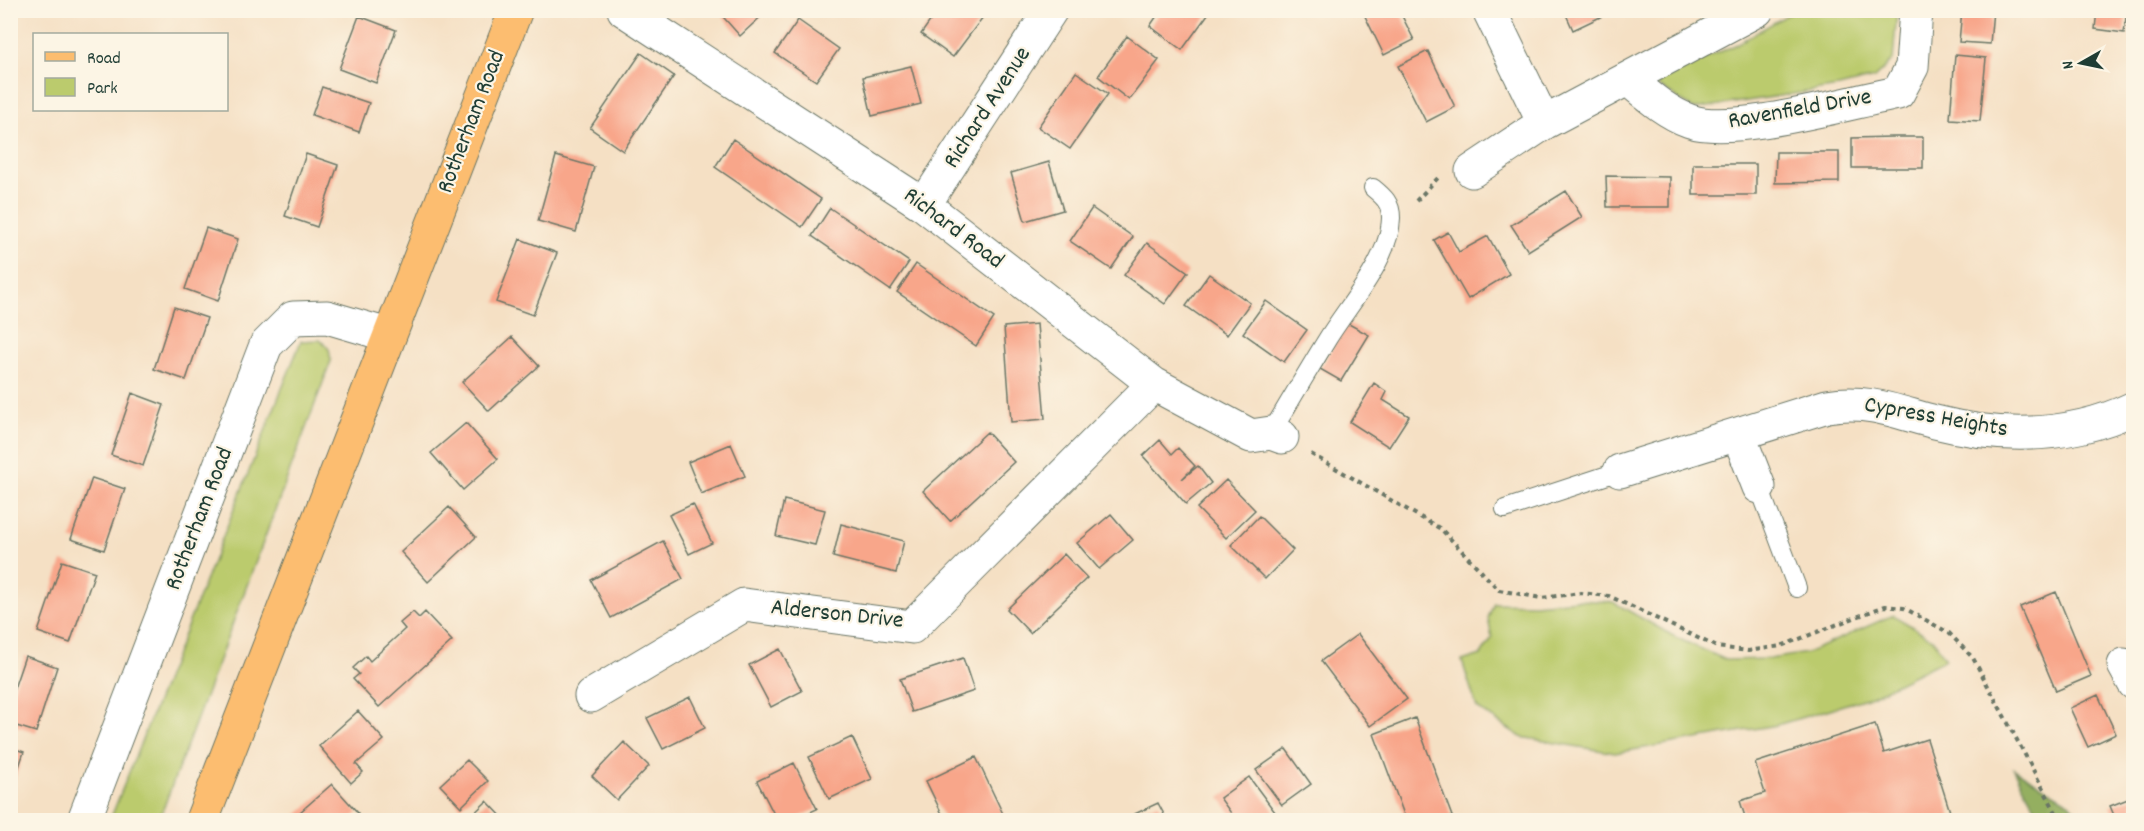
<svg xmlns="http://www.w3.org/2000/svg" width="2144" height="831" font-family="Dekko,sans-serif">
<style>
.green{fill:#bbcb6d;stroke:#6d8450;stroke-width:1.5}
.forest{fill:#94af60;stroke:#5a764a;stroke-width:1.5}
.building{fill:#f8a68a}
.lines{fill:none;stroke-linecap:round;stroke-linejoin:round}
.service-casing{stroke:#6a7666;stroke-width:20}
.minor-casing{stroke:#6a7666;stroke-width:35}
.primary-casing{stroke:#6a7666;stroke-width:35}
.path{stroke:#6a7666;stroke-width:4;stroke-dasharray:4.5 4.5;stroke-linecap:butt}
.service{stroke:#fff;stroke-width:18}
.minor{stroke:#fff;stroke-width:33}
.primary{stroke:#fcbd6f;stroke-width:33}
.labels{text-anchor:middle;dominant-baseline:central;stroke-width:4.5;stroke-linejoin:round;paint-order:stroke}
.street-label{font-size:24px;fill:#1f3d34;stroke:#fcf5e5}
</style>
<rect width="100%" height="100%" fill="#fcf5e5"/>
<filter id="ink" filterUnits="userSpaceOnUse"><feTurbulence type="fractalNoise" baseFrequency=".0167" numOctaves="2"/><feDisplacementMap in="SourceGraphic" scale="12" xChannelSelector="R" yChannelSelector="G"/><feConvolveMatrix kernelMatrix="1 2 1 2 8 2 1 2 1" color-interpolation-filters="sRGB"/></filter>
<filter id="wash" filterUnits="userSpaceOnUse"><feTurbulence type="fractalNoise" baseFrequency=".008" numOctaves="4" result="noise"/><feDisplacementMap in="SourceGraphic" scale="24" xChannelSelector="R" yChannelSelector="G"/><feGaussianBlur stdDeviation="1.35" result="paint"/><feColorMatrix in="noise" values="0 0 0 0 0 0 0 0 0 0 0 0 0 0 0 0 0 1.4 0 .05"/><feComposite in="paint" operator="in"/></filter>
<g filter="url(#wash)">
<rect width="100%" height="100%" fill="#f5e0c4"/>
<path class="green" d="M 1794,11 L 1897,11 L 1893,60 L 1874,78 L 1839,87 L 1694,109 L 1657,85 L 1665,75 L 1733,46 Z
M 320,340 L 329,349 L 331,361 L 159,820 L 110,820 L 301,341 Z
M 1577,600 L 1613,602 L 1677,638 L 1726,660 L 1770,659 L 1807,653 L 1893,615 L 1933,639 L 1946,659 L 1870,697 L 1777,725 L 1615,753 L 1521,737 L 1477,708 L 1462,661 L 1481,655 L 1492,638 L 1488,618 L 1494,603 L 1534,604 Z"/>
<path class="forest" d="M 2014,769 L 2069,802 L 2084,820 L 2042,820 Z"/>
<g id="blocks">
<path class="building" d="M 717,10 L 768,10 L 740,36 Z
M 938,10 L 973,10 L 983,17 L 953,57 L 921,34 Z
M 1161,10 L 1211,10 L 1182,50 L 1150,26 Z
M 1362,10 L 1399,10 L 1414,40 L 1384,55 Z
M 1564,10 L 1615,10 L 1573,30 Z
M 1962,10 L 1993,10 L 1990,44 L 1959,42 Z
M 2097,10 L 2127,10 L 2124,33 L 2095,29 Z
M 359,16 L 396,30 L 376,83 L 339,69 Z
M 798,20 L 839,49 L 816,81 L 775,53 Z
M 1127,36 L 1159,60 L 1129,100 L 1098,76 Z
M 1428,51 L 1455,107 L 1426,122 L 1398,66 Z
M 641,53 L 674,76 L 623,151 L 590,128 Z
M 1955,55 L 1986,58 L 1980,121 L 1950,119 Z
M 911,66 L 921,104 L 872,116 L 863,77 Z
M 1076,72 L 1108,94 L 1070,149 L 1038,127 Z
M 322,87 L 369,103 L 359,132 L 312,115 Z
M 1892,137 L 1923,137 L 1923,168 L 1852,168 L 1852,138 Z
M 733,139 L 821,199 L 802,227 L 715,167 Z
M 1776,152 L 1839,152 L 1839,182 L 1775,183 Z
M 306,154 L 338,165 L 317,227 L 285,216 Z
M 556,156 L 594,167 L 576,232 L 538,221 Z
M 1049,162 L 1063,210 L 1025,221 L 1011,173 Z
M 1693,164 L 1756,164 L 1756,195 L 1693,195 Z
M 1606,176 L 1670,177 L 1670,207 L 1607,207 Z
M 1566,191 L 1582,217 L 1528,251 L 1511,225 Z
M 830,208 L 909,262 L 890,290 L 812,236 Z
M 1092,208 L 1133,237 L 1111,269 L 1070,241 Z
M 206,228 L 238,239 L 218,301 L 185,289 Z
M 1448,232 L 1459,252 L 1488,236 L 1509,274 L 1468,299 L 1434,240 Z
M 520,239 L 557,253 L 533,315 L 496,302 Z
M 1147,243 L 1188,272 L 1165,304 L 1124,275 Z
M 916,264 L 994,318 L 976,346 L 897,292 Z
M 1209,274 L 1250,303 L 1227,335 L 1186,306 Z
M 1266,301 L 1307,330 L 1284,362 L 1243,333 Z
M 174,307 L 207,318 L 186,380 L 154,369 Z
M 1347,323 L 1369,335 L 1341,381 L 1320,369 Z
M 1037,324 L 1045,419 L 1011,422 L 1004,327 Z
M 512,337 L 539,366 L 489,411 L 462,382 Z
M 1374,383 L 1387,392 L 1383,400 L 1409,416 L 1389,447 L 1350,422 Z
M 132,393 L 164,405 L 143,466 L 111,455 Z
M 466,423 L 498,459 L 463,490 L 431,453 Z
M 987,432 L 1014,462 L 950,521 L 923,491 Z
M 1160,440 L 1172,454 L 1178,448 L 1195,466 L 1182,479 L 1198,466 L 1211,483 L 1186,504 L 1143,456 Z
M 731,444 L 745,476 L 701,494 L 688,462 Z
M 92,478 L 125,489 L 104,550 L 71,539 Z
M 1226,480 L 1255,510 L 1226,538 L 1197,508 Z
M 784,500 L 825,510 L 815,545 L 776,536 Z
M 693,504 L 712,543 L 689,554 L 669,515 Z
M 449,507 L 476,537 L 428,582 L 401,552 Z
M 1111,514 L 1133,540 L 1099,569 L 1077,543 Z
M 1259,516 L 1293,550 L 1265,579 L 1231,545 Z
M 841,524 L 904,541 L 896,573 L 833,557 Z
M 663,541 L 683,579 L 611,618 L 591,580 Z
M 1064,554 L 1087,578 L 1030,633 L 1007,609 Z
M 62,561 L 95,572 L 70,643 L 38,632 Z
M 2056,592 L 2091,676 L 2056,691 L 2020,607 Z
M 413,612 L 419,618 L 425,612 L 452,641 L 379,707 L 353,679 L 359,674 L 353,668 L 366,656 L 370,661 L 405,629 L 400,623 Z
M 1358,634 L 1407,699 L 1370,726 L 1321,661 Z
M 780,649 L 802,691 L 771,707 L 749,665 Z
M 25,656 L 57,667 L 36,732 L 10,724 L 10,700 Z
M 963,658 L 974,691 L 912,712 L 900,679 Z
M 2098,695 L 2116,734 L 2088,747 L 2070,708 Z
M 690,697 L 705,728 L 663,749 L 647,718 Z
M 358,711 L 384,740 L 356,764 L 363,772 L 351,783 L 319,746 Z
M 1415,718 L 1453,819 L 1449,820 L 1406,820 L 1374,734 Z
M 1875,724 L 1884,753 L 1927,739 L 1952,818 L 1943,820 L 1746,820 L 1740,801 L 1765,793 L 1755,763 Z
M 852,737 L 872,779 L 829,799 L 809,757 Z
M 624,742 L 649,766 L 617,800 L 592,776 Z
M 10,747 L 24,752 L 11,790 L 10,790 Z
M 1286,749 L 1311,784 L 1282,805 L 1256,770 Z
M 976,757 L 1004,816 L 994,820 L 945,820 L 926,781 Z
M 467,760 L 488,781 L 461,807 L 440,785 Z
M 794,763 L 817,809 L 793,820 L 777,820 L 757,781 Z
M 1249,777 L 1275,812 L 1262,820 L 1236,820 L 1220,798 Z
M 332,784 L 358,813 L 349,820 L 291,820 Z
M 2133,797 L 2133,820 L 2116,820 L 2110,806 Z
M 487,801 L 505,820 L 467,820 Z
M 1158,803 L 1167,820 L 1122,820 Z"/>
</g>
</g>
<g filter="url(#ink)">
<use href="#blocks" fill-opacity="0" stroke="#6a7666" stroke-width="1.5"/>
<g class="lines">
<g class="service-casing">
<path id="service" d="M 1271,433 C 1290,401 1309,369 1328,338 C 1349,304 1390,259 1391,218 C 1391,203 1384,197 1373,188
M 1759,487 L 1797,588
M 1505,509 L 1620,471"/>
</g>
<g class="minor-casing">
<path id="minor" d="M 624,10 L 924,205 L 1154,384 L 1251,436 L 1271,433 L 1282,437
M 1489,10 L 1544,123
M 1629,80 C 1647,95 1667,113 1690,121 C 1733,136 1850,102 1898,93 L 1912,67 L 1916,10
M 1472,171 L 1544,123 L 1757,10
M 924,205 L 1051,10
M 1739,436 L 1759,487
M 1620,471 L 1827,406 C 1868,399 1896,412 1935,422 C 2002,439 2071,438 2134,408
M 2124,665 L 2134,683
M 591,696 L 744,605 L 912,627 L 1154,384
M 84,820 L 266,345 L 293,318 L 327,317 L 388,335"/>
</g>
<g class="primary-casing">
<path id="primary" d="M 202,820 L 516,10"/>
</g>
<path class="path" d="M 1416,201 L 1438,178
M 1311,454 L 1441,529 L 1499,590 L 1541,598 L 1581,593 L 1609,596 L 1717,647 L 1748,651 L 1781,646 L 1885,606 L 1904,608 L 1949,633 L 1973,658 L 2060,820"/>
<use href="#service" class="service"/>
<use href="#minor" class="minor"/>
<use href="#primary" class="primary"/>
</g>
</g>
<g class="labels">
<g class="street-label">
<text transform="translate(988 108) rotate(-57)">Richard Avenue</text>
<text transform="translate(1800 110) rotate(-10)">Ravenfield Drive</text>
<text transform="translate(472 122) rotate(-69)">Rotherham Road</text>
<text transform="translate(953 229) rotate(37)">Richard Road</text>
<text transform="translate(1936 418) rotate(10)">Cypress Heights</text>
<text transform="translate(200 519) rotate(-69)">Rotherham Road</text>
<text transform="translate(837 615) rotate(6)">Alderson Drive</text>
</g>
</g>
<rect width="2144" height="831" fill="none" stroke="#fcf5e5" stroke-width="36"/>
<rect x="33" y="33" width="195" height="78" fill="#fcf5e5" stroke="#a4ab9e" stroke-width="1.5"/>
<rect x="45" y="52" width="30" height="9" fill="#fcbd6f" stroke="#a4ab9e" stroke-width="1.5"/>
<text x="87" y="63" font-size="18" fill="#1f3d34">Road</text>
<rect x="45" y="78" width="30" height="18" fill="#bbcb6d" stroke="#a4ab9e" stroke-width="1.5"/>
<text x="87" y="93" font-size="18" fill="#1f3d34">Park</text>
<g transform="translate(2081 63) rotate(261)" stroke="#fcf5e5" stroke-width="4.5" paint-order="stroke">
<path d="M0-4.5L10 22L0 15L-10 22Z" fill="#1f3d34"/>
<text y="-9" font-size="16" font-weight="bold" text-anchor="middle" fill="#1f3d34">N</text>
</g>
</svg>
